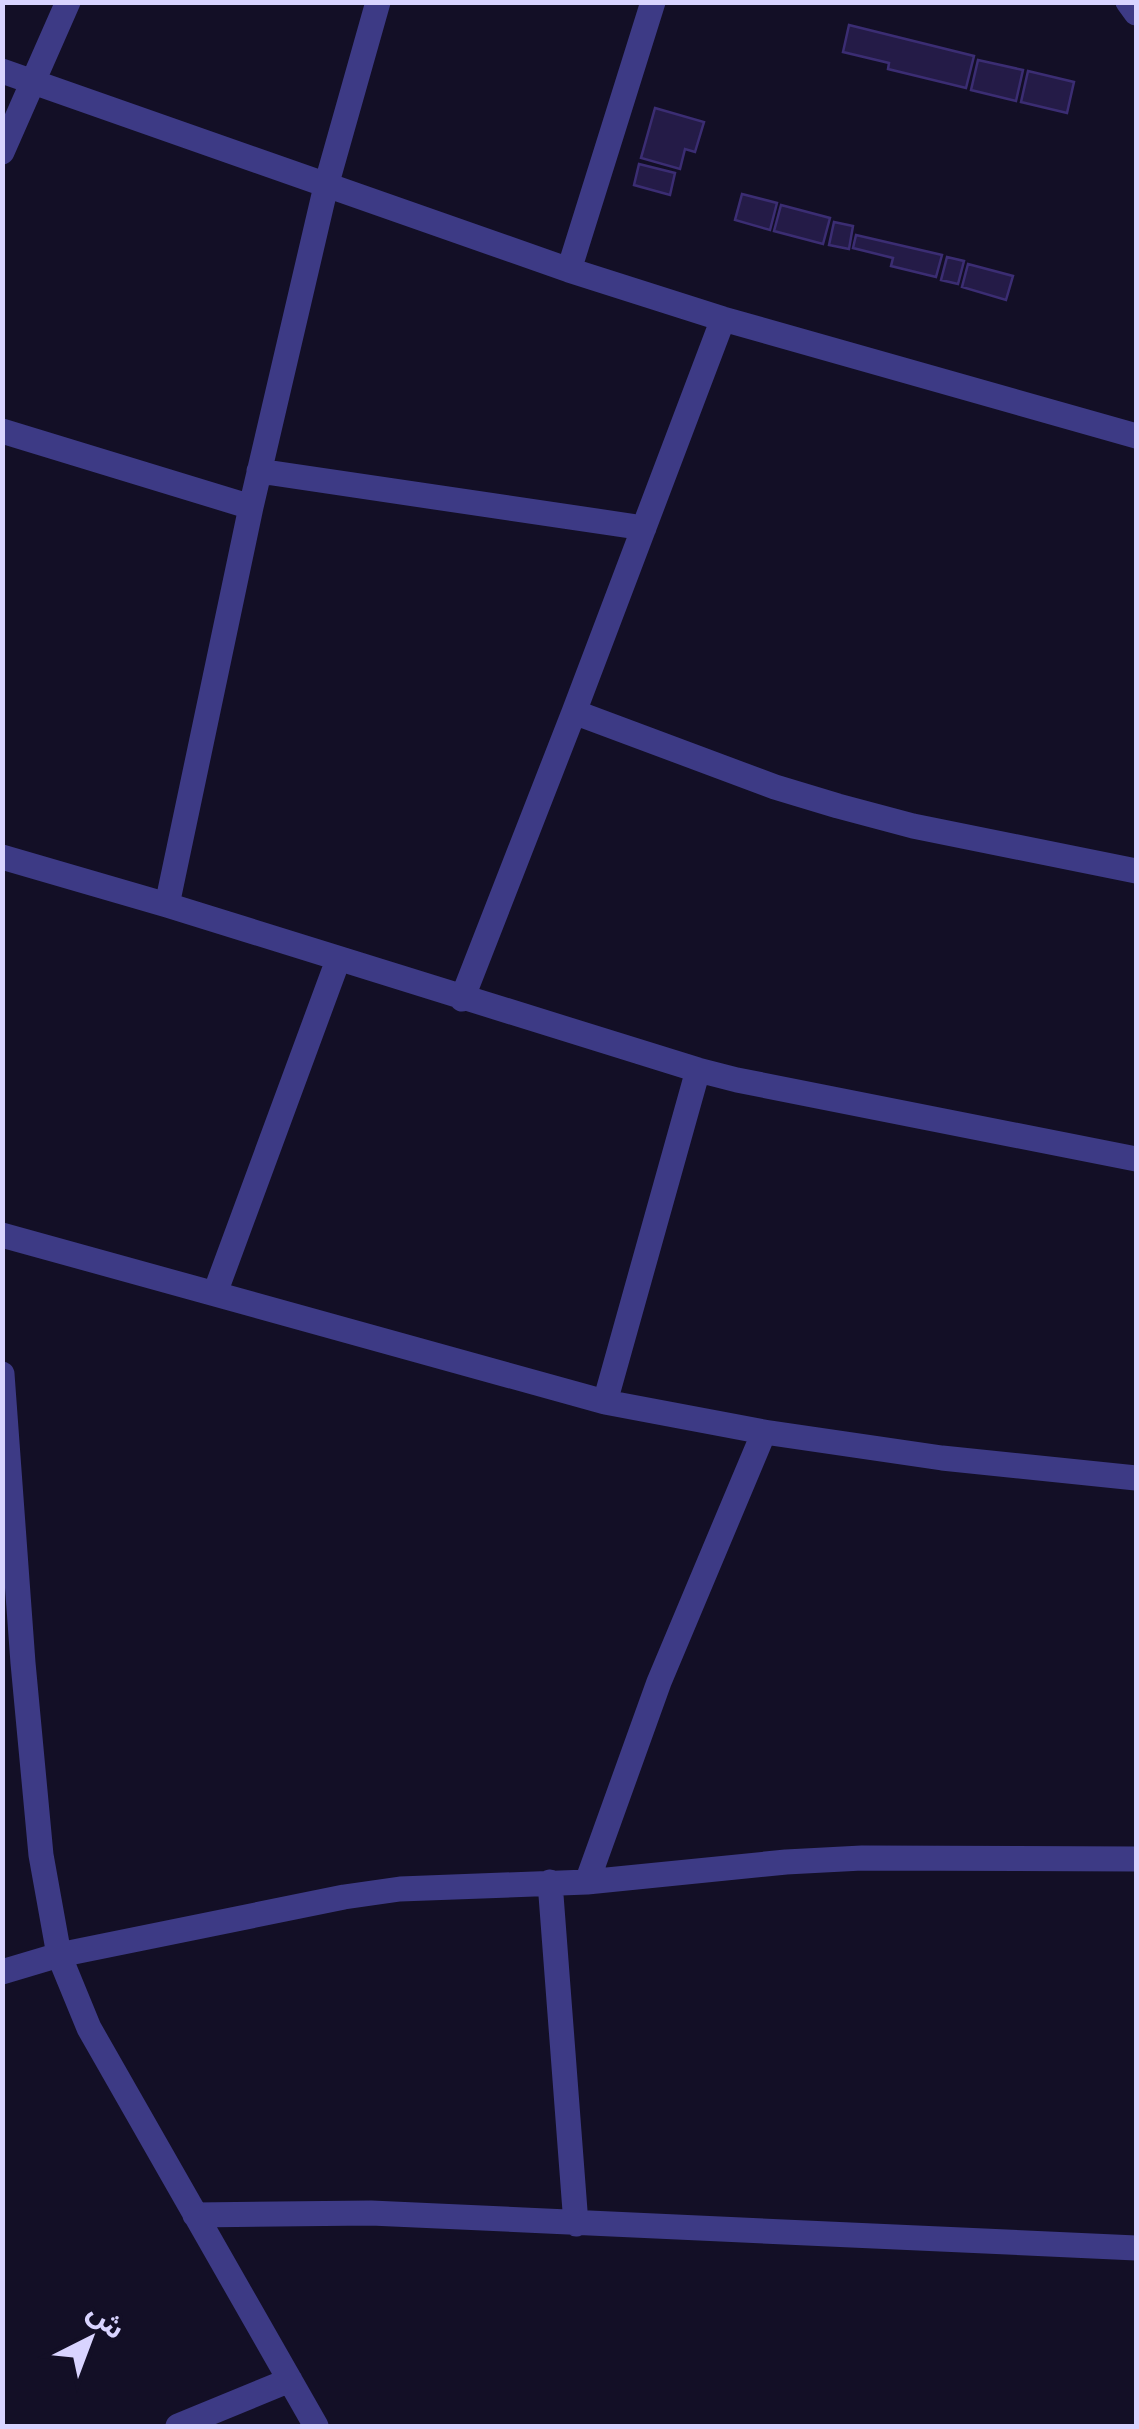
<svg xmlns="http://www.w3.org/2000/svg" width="1139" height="2429" font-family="Jost,'Noto Sans Arabic',sans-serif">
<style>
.building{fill:#241b47;stroke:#3b2d73;stroke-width:2.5}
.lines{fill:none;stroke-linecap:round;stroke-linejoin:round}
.minor{stroke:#3d3a85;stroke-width:25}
</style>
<rect width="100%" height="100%" fill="#130f26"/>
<path class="building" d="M 849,25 L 974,56 L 966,88 L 888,69 L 889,63 L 843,52 Z
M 978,60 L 1023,70 L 1016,101 L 971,90 Z
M 1028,71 L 1074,82 L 1067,113 L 1021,102 Z
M 655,108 L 704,122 L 695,152 L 685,149 L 680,169 L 641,158 Z
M 639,164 L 675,173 L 670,195 L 634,185 Z
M 742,194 L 777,203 L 770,230 L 735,220 Z
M 781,205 L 830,218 L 823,244 L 774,231 Z
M 834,222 L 853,226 L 849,249 L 829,245 Z
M 856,235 L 942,255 L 936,277 L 891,266 L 893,258 L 853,248 Z
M 947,257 L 964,261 L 958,284 L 941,280 Z
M 968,264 L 1013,276 L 1006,300 L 962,287 Z"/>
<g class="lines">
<path class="minor" d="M 1128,2 L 1136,13
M 2,71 L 569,270 L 723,319 L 1136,436
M 2,152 L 68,2
M 569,270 L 653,2
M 2,431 L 251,507
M 259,471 L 644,528
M 574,712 L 775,787 L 838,806 L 913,826 L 1136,871
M 2,857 L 167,905 L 698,1070 L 737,1080 L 1136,1159
M 167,905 L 251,507 L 326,186 L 378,2
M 462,999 L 574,712 L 723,319
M 2,1235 L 605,1402 L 764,1432 L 942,1458 L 1136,1478
M 215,1293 L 338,960
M 2,1374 L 23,1663 L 41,1855 L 59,1955 L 89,2028 L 316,2426
M 605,1402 L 698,1070
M 550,1882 L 576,2224
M 587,1882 L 659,1682 L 764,1432
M 2,1972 L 59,1955 L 344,1897 L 400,1889 L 587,1882 L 786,1862 L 862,1858 L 1136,1859
M 195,2215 L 371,2213 L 1136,2248
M 178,2426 L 290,2380"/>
</g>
<rect width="1139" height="2429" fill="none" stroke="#d9d4ff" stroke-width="10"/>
<g transform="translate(90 2339) rotate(42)" stroke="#130f26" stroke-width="8" paint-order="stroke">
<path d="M0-8L18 38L0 25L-18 38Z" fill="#d9d4ff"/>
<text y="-15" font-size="28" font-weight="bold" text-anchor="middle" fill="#d9d4ff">ش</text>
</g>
</svg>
